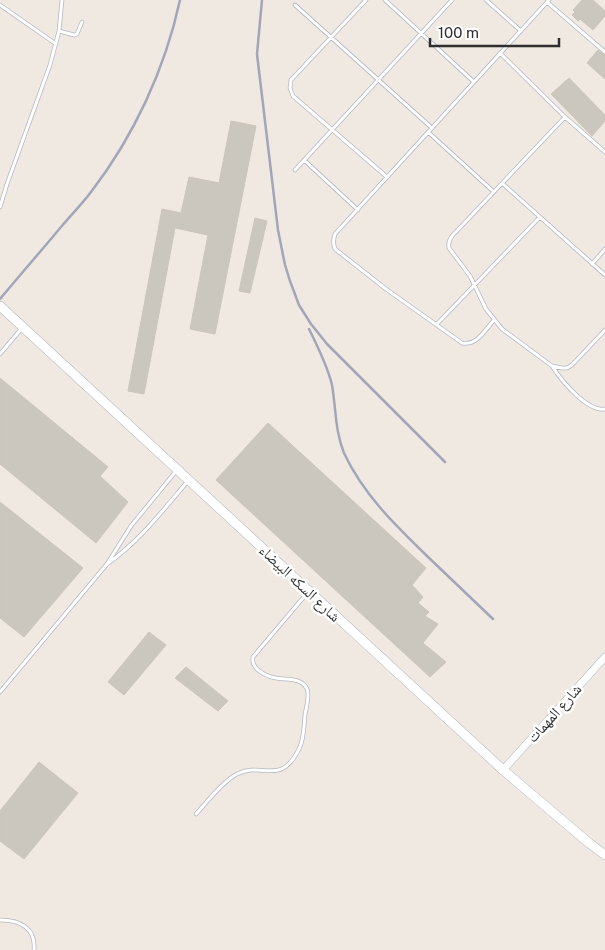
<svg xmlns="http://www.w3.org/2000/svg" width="605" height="950" font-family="'Public Sans','Noto Naskh Arabic',sans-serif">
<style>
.building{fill:#cbc7bf;stroke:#cbc5ba}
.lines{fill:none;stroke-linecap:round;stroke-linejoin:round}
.service-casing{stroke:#b4b7c1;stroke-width:4.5}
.minor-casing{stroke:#b4b7c1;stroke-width:8}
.tertiary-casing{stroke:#b4b7c1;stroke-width:10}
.service{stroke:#fff;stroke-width:3}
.minor{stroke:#fff;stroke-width:7}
.tertiary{stroke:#fff;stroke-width:9}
.rail{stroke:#a3a6b8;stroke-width:2.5}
.labels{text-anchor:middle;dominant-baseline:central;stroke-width:5;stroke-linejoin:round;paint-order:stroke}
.street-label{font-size:15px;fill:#2e2e2e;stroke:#fff}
</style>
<rect width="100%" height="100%" fill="#efe9e1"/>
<path class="building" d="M 582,0 L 593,0 L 605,11 L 605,16 L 593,30 L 580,19 L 578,21 L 572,15 L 575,12 L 573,10 Z
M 598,50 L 605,55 L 605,79 L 587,63 Z
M 569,78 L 605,115 L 605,121 L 592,136 L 551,94 Z
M 231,121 L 256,126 L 215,334 L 190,329 L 208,235 L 175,228 L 144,394 L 128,391 L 162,209 L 181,213 L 189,177 L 219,183 Z
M 255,218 L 267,221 L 250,293 L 239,291 Z
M 0,378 L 108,467 L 100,476 L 128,502 L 96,543 L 0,464 Z
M 268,423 L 426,568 L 412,585 L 423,597 L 418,603 L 429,612 L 425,616 L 438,624 L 423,643 L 446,662 L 430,677 L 216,480 Z
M 0,502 L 83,568 L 24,637 L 0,618 Z
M 149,632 L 166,645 L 124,695 L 108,682 Z
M 186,667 L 228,701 L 218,711 L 175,678 Z
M 39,762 L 78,793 L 24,859 L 0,841 L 0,811 Z"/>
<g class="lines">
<g class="service-casing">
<path id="service" d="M 366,0 L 291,80 L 290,88 L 293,96 L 387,177
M 385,0 L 474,82
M 486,0 L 521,31
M 547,2 L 605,52
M 0,5 L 56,44
M 295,5 L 432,128
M 59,31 L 74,35 L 77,34 L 82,22
M 500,53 L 565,117 L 605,152
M 565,117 L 452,236 C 449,240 448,243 449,248 L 470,276 L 486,309 L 502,329 L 552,366 L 562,368 L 567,368 L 572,365 L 605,330
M 428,132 L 494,192
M 304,160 L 358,210
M 295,170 L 452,0
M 503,184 L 605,275
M 0,207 L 7,184 L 50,65 L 59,31 L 62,0
M 592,264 L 605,249
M 494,320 C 485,330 477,346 462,343 L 386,289 L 335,249 C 333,244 333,240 335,234 L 549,0
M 437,324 L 540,217
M 0,354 L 22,328
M 552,366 C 561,380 587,412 605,409
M 107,564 C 139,542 163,510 188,481
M 0,692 L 107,564 L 131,526 L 177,470
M 196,814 C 207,802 223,781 237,774 C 264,761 280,787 299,749 C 304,740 304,726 305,715 C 306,708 310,696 307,689 C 302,677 286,680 276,678 C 269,677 263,674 258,670 C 254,666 252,663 253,657 L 308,592
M 0,920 C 20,920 36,928 34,950"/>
</g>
<g class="minor-casing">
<path id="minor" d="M 503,770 L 605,657"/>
</g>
<g class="tertiary-casing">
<path id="tertiary" d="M 0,306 L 503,770 L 589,843 L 605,855"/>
</g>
<use href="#service" class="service"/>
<use href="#minor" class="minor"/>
<use href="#tertiary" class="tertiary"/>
<path class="rail" d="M 262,0 L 257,54 L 278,230 L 285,265 L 290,281 L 299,305 L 311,324 L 327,344 L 445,462
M 0,299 C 20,275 41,251 61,227 C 71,215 82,204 91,192 C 134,136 165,69 180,0
M 309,329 C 317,345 328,368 332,385 C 336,408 335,431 344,453 C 363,494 395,525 427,556 C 449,577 471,598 493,619"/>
</g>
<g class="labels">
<g class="street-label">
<text transform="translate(300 583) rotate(43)">شارع السكه البيضاء</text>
<text transform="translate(554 713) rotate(-48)">شارع المهمات</text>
</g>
</g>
<path d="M430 38v8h129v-8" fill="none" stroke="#2e2e2e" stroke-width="2.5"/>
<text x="438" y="38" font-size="15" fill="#2e2e2e" stroke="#ffffff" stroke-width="4" paint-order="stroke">100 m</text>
</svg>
